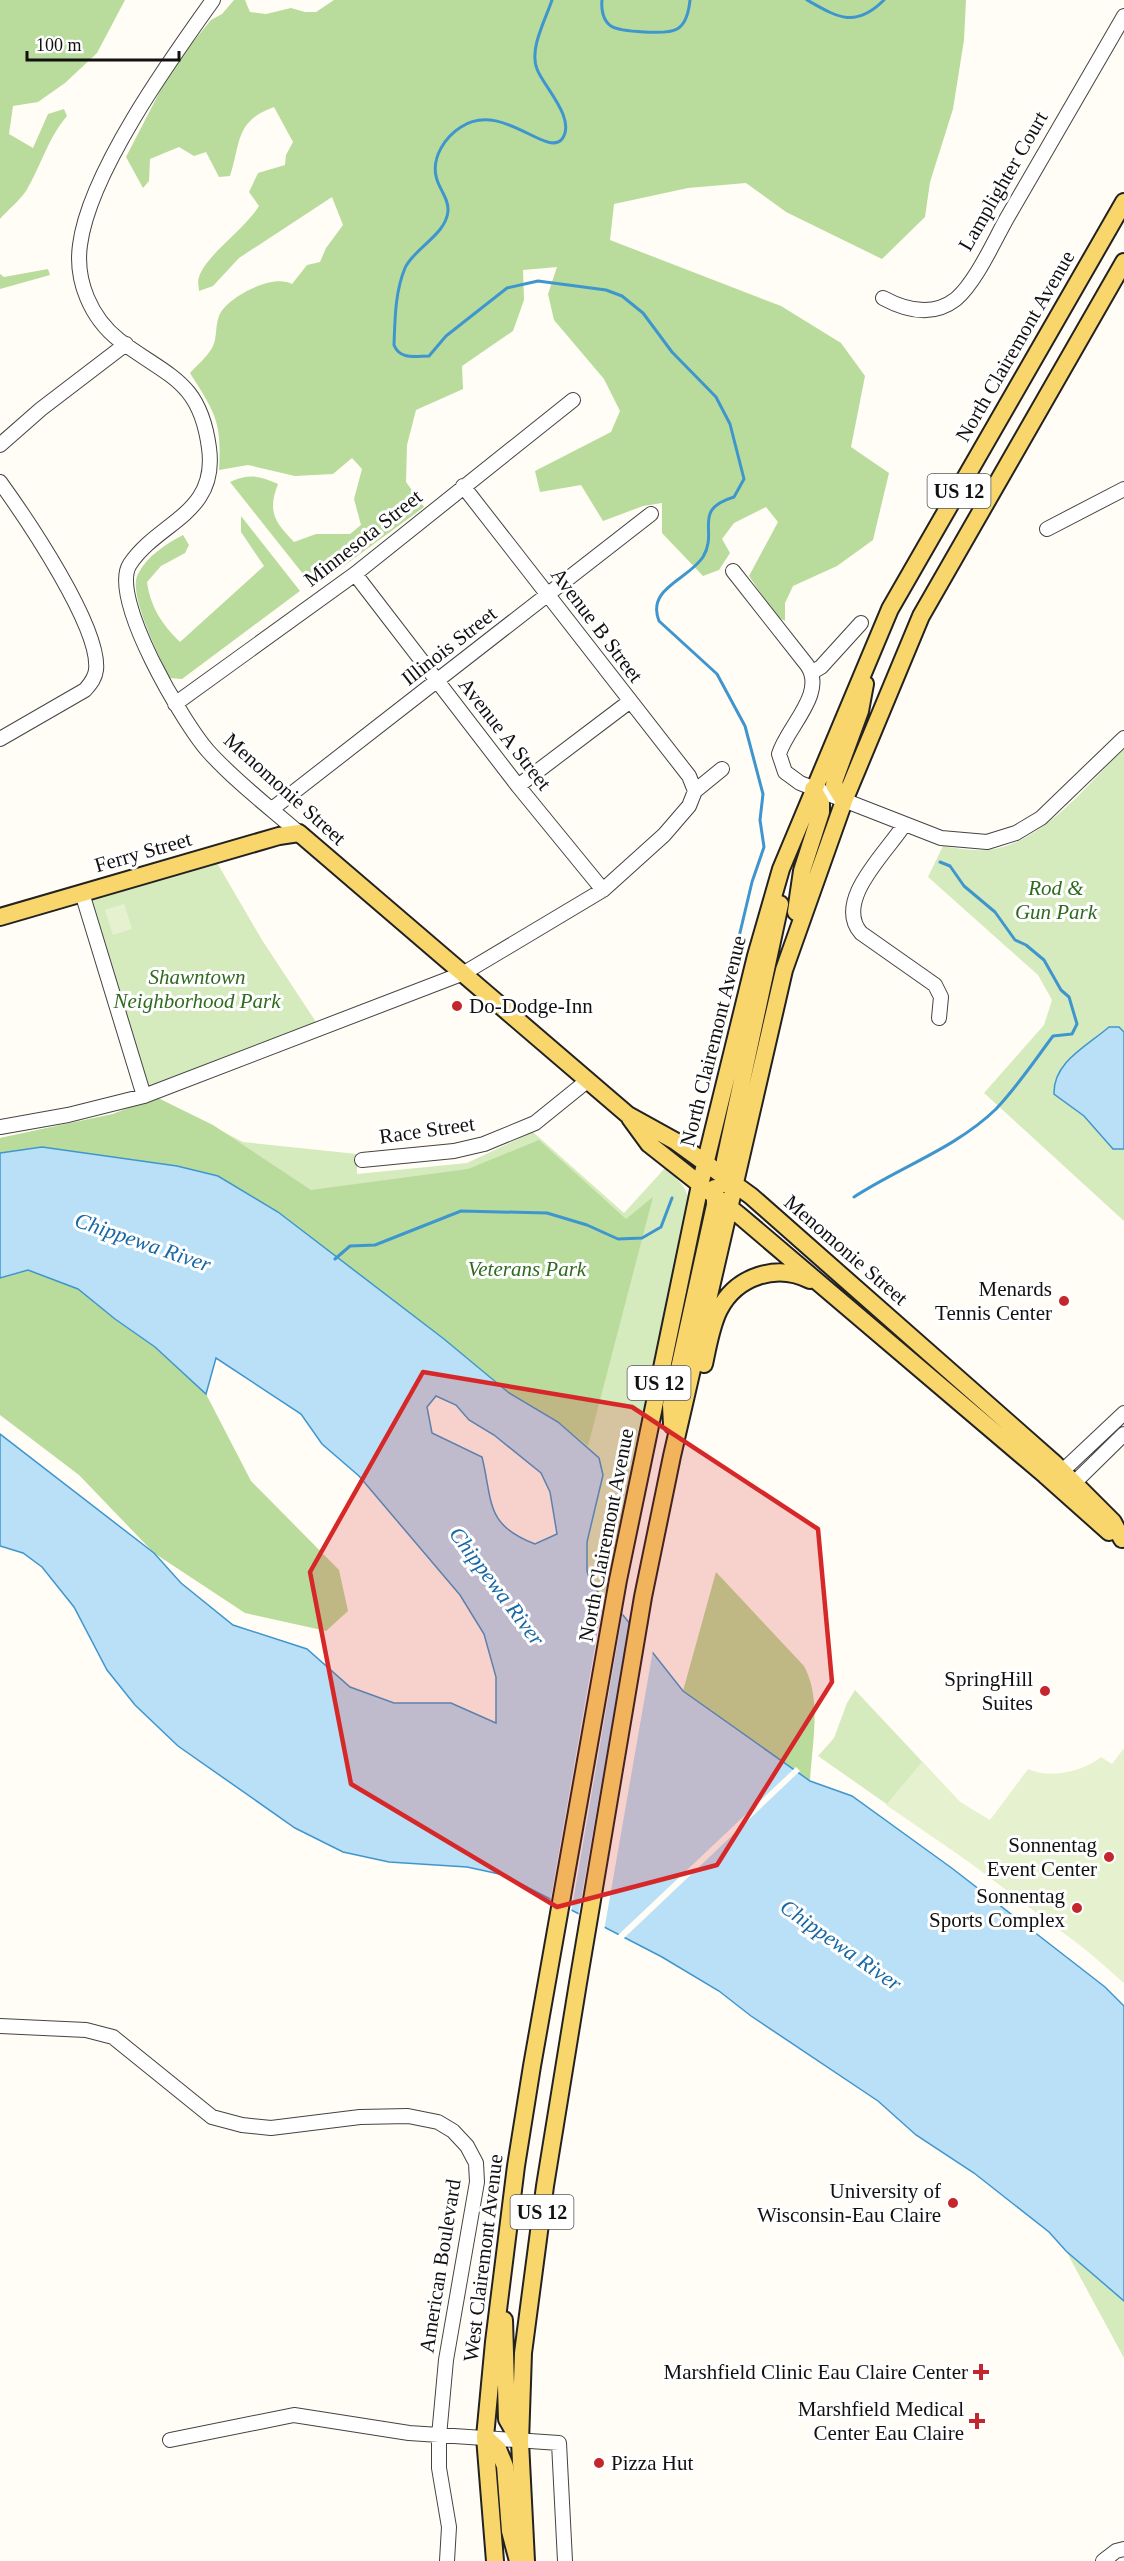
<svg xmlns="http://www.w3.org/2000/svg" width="1124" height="2561" font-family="'Times New Roman',serif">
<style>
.green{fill:#d5ebbd}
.forest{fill:#b9dc9c}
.pitch{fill:#e6f2cf}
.water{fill:#b9e0f7;stroke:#3f96cf;stroke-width:1.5;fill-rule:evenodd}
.pier{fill:#fffdf5}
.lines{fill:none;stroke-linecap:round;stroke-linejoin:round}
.stream{stroke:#3f96cf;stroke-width:3}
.minor-casing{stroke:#444;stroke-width:16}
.major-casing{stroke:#222;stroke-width:20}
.minor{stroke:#fff;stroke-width:14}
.major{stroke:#f9d66b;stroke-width:16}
.marked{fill:#d62828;fill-opacity:0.2;stroke:#d62828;stroke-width:4.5;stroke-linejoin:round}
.poi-dot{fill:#c4262e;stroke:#fff;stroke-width:2}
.labels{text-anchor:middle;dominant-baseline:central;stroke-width:6;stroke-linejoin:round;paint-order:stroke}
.shield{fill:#fff;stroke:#585858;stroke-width:1.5}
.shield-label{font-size:20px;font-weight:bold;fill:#111}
.street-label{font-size:21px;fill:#111;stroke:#fff}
.park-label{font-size:21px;font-style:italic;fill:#2f6b1f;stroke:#fff}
.poi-label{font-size:21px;fill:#111;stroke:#fff;text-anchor:end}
.water-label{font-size:22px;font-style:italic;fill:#1768a6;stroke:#fff}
</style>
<rect width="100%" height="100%" fill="#fffdf5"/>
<path class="green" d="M 1124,748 L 1124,1032 L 1119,1027 L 1109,1027 C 1087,1045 1053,1063 1054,1094 L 1084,1116 L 1106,1140 L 1124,1149 L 1124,1221 L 984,1093 L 1044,1025 L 1052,1000 L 1038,975 L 928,877 L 943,846 C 956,848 971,851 984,850 C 1039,848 1088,784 1124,748 Z
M 216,861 L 262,940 L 320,1028 L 144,1096 L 82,893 Z
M 156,1097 L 243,1142 L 357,1154 L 357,1174 L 467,1163 L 533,1132 L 624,1213 L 665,1168 C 677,1180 691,1188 688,1207 L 604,1599 L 592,1585 L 587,1571 L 587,1542 L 603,1475 L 599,1458 L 559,1422 L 509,1393 L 346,1263 L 177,1166 L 122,1160 L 0,1138 L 113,1114 Z
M 855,1690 L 960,1802 L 990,1821 L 1124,1983 L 1092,1954 L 968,1861 L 818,1756 L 834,1738 L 847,1703 Z
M 1066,2251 L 1124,2301 L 1124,2358 Z"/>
<path class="forest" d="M 0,0 L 125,0 L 97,53 L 65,83 L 38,102 L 13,106 L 9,134 L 33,148 L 48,114 L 64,109 L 67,116 C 48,138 41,166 26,191 C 19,201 8,210 0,219 Z
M 234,0 L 245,0 L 250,12 L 266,14 L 291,8 L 305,12 L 316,12 L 334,0 L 966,0 L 964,40 L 953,109 L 930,182 L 925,217 L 882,259 L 786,212 L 746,183 L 688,188 L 614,204 L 610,240 L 781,306 L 841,343 L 865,376 L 851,447 L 889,473 L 873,540 L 837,566 L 793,586 L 785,603 L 785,621 L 776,616 L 749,576 L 778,522 L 766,507 L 734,523 L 722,539 L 730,553 L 719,570 L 703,576 L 662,533 L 662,503 L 643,506 L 603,521 L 581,485 L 540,492 L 535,471 L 611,432 L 620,411 L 604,379 L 554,320 L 548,294 L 557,267 L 523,270 L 524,300 L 513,331 L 462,366 L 463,389 L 416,410 L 407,445 L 406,482 L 424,507 L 322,582 L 311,584 L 230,482 C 248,474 260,475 278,484 C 267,512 275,522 294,542 L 316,534 L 350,534 L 361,525 L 354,499 L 362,469 L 352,458 L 333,474 L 295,476 L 248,465 L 219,470 C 222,421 215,413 190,373 C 197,365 207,357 212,348 C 219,336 213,320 224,308 C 237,293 274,274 292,284 L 307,265 L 320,262 L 326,248 L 343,225 L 332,197 L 239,258 L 213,286 L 199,291 C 199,287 197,281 199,277 C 206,255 245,229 259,206 L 249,192 L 258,173 L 285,165 L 286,155 L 293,142 L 274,107 C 235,121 241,142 230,176 L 219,177 L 206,152 L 194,156 L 179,147 L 150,159 L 149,181 L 143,188 L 126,157 L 173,66 L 211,20 L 222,14 Z
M 48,269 L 50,275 L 0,289 L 0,274 L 4,277 Z
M 241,516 L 300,591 L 182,679 L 169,678 C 160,656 127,594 138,574 C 147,556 166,544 183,535 L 189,545 L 185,553 L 161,566 L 147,582 C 150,606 162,625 180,642 L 264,566 L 241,532 Z
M 156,1097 L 213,1125 L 311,1190 L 468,1169 L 539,1140 L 626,1219 L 653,1197 L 588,1446 L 558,1422 L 509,1393 L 444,1339 L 320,1246 L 177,1166 L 42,1147 L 0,1153 L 0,1138 L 113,1114 Z
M 28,1270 L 78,1289 L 115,1319 L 155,1347 L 206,1394 L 251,1481 L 339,1570 L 348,1611 L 326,1631 L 245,1613 L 154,1553 L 79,1475 L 0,1415 L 0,1278 Z
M 716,1572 L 804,1666 C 822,1699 812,1744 810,1781 L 683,1691 Z"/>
<path class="pitch" d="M 124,904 L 132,929 L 113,935 L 105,910 Z
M 1124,1748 L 1124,1983 C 1051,1917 968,1861 886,1805 L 922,1762 L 960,1802 L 990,1820 L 1028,1769 C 1050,1779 1082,1772 1101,1757 L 1112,1764 Z"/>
<path class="water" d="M 1109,1027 L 1119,1027 L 1124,1032 L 1124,1149 L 1113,1149 L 1084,1116 L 1054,1094 C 1053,1062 1087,1046 1109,1027 Z
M 42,1147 L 177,1166 L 218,1176 L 278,1212 L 444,1339 L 509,1393 L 558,1422 L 599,1458 L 603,1475 L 587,1542 L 587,1571 L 592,1585 L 604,1599 L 623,1615 L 683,1691 L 810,1781 L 852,1796 L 953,1869 L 1105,1987 L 1124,2006 L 1124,2301 L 1066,2251 L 1049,2232 L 974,2173 L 916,2135 L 878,2101 L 751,2016 L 719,1991 L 662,1957 L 504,1875 L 467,1867 L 389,1862 L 343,1852 L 295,1828 L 178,1746 L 135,1705 L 107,1670 L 74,1607 L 42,1567 L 23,1553 L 0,1546 L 0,1434 L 154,1553 L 181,1583 L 233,1625 L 307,1649 L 350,1687 L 394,1703 L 451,1703 L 496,1723 L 496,1677 L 484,1634 L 460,1595 L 359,1476 L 322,1444 L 301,1414 L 216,1358 L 206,1394 L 155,1347 L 115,1319 L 78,1289 L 28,1270 L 0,1278 L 0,1153 ZM 436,1396 L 456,1405 L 469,1420 L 494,1435 L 541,1473 L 550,1492 L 557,1534 L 535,1544 C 485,1525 493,1502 482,1457 L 432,1433 L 427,1407 Z"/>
<path class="pier" d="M 604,1595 L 623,1611 L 571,1913 L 550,1903 Z
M 630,1620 L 653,1650 L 604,1931 L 578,1917 Z
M 796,1767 L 800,1771 L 622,1940 L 616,1937 Z"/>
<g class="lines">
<path class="stream" d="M 552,0 C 545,21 529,49 537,69 C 543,86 577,119 562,139 C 547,158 501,100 461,127 C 445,137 432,157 436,176 C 438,188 449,198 448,211 C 446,235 414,248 405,268 C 395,292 395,319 394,345 C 400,360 415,356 429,356 L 446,336 L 507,288 L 538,281 L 606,290 L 622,296 L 643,313 L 672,352 L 716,397 L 730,424 L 744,479 L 734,497 C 691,510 719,531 703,557 C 688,580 646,588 659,621 L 717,674 L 745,726 L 763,794 L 760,820 L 764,847 L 752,882 L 738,941
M 602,0 C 601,9 603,21 611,26 C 620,32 668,35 677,29 C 686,24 689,10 690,0
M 807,0 C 837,17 855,29 884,0
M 854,1197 C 900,1167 956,1148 996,1109 C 1017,1087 1035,1060 1053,1036 L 1072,1034 L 1077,1024 L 1069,997 L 1061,990 L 1044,960 L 1026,945 L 1015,940 L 995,912 L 964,886 L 950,866 L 940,862
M 335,1259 L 350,1246 L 375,1245 L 461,1211 L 547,1213 L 587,1225 L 618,1239 L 642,1238 L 661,1227 L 672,1198"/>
<g class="minor-casing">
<path id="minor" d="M 213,0 C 170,60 89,173 80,245 C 75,281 91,318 119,340 C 168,377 200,380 209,448 C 218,514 159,521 130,564 C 108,597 184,724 208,751 C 235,781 269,807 299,833
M 883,298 C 907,311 933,317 956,299 C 976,282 994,241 1007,218 C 1046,150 1085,83 1124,16
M 0,445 L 41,409 L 126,344
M 0,482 C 26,518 101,628 96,670 C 95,679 90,684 85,690 L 0,739
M 463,486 L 689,776 L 695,791
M 1047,529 L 1124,489
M 733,571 L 807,665 C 827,693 787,727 779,754 L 785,772 L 800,783 L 941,838 L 987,842 L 1016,833 L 1041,818 L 1124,738
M 355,574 L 518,786 L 603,890
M 811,673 L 821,667 L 861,623
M 175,704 L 355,574 L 573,400
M 518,786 L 629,702
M 272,809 L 651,514
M 904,825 C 887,852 833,901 861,933 L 935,985 L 941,997 L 939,1018
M 82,893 L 144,1096
M 0,1127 L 68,1115 L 144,1096 L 464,973 L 603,890 L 664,835 L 689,806 L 695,791 L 722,769
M 362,1160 L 454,1151 L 484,1144 L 535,1123 L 587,1081
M 1056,1477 L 1124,1413
M 1068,1489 L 1124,1434
M 0,2026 L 86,2030 L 113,2037 L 212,2117 L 242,2125 L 271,2128 L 360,2117 L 408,2116 L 438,2122 L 453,2131 L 467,2146 L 476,2163 L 477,2182 L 446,2360 L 439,2436 L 439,2468 L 449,2527 L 447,2561
M 170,2440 L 294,2415 L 409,2433 L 559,2443 L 565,2561
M 1103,2561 L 1116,2551 L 1124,2549"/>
</g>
<g class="major-casing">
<path id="major" d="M 844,801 L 834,785 L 835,779 L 860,711 L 865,684
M 796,912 L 802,871 L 821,812 L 821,803 L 813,789
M 0,917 L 279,836 L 299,833 L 628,1115 L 675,1141 L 751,1196 L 1054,1463 L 1113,1522 L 1122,1539
M 630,1118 L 649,1144 L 739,1215 L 1045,1475 L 1109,1532
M 724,1184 L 725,1160 L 780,904
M 704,1364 C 708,1346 711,1326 719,1310 C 736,1276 777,1263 810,1280
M 672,1425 L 671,1405 L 715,1205 L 715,1188
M 504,2320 L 507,2419 L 520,2442
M 485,2437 L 498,2449 L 505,2466 L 510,2531 L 518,2561
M 495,2561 L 485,2437 L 494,2342 L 516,2166 L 532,2066 L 618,1580 L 700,1185 L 756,956 L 781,869 L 890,609 L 1124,202
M 526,2561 L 520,2442 L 523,2353 L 545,2186 L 578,1983 L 643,1597 L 672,1456 L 784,970 L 844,801 L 921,616 L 1124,262"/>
</g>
<use href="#minor" class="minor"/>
<use href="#major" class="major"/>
</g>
<path class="marked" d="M 423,1372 L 632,1407 L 818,1529 L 832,1682 L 717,1865 L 557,1907 L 351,1784 L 310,1572 Z"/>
<g class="poi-dot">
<circle cx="457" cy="1006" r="6"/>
<circle cx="1064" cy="1301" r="6"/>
<circle cx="1045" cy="1691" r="6"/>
<circle cx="1109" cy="1857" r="6"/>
<circle cx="1077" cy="1908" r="6"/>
<circle cx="953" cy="2203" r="6"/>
<path d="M978 2363h6v6h6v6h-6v6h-6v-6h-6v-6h6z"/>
<path d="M974 2412h6v6h6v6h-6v6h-6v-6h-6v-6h6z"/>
<circle cx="599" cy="2463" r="6"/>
</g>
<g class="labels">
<g class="shield">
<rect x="927.5" y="474" width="63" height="34" rx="4.5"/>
<rect x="627.5" y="1366" width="63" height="34" rx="4.5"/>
<rect x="510.5" y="2195" width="63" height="34" rx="4.5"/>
</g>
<g class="shield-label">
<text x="959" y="491">US 12</text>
<text x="659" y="1383">US 12</text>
<text x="542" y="2212">US 12</text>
</g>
<g class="street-label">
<text transform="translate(1003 181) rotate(-60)">Lamplighter Court</text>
<text transform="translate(1015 346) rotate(-60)">North Clairemont Avenue</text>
<text transform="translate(363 538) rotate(-38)">Minnesota Street</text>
<text transform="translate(597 625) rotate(53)">Avenue B Street</text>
<text transform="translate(449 646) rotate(-38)">Illinois Street</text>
<text transform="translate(505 734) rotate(52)">Avenue A Street</text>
<text transform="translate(285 789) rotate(42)">Menomonie Street</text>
<text transform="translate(143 852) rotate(-16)">Ferry Street</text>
<text transform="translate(713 1041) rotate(-76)">North Clairemont Avenue</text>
<text transform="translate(427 1130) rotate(-8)">Race Street</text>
<text transform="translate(846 1250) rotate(41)">Menomonie Street</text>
<text transform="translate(606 1535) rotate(-79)">North Clairemont Avenue</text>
<text transform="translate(483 2258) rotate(-83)">West Clairemont Avenue</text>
<text transform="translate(440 2266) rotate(-81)">American Boulevard</text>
</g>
<g class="park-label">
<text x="1056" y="888">Rod &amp;<tspan x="1056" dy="24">Gun Park</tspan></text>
<text x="197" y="977">Shawntown<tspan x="197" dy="24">Neighborhood Park</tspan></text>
<text x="527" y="1269">Veterans Park</text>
</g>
<g class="poi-label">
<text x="469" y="1006" text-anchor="start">Do-Dodge-Inn</text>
<text x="1052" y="1289">Menards<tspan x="1052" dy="24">Tennis Center</tspan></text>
<text x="1033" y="1679">SpringHill<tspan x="1033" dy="24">Suites</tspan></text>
<text x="1097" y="1845">Sonnentag<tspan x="1097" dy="24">Event Center</tspan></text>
<text x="1065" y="1896">Sonnentag<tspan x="1065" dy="24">Sports Complex</tspan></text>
<text x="941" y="2191">University of<tspan x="941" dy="24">Wisconsin-Eau Claire</tspan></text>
<text x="968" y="2372">Marshfield Clinic Eau Claire Center</text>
<text x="964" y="2409">Marshfield Medical<tspan x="964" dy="24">Center Eau Claire</tspan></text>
<text x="611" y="2463" text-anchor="start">Pizza Hut</text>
</g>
<g class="water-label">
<text transform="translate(143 1242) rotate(19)">Chippewa River</text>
<text transform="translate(497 1586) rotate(53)">Chippewa River</text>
<text transform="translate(841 1945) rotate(35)">Chippewa River</text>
</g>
</g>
<path d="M27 51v9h152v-9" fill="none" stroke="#111111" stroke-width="3"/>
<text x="36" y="51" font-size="18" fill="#111111" stroke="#ffffff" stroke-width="4.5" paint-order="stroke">100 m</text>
</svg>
